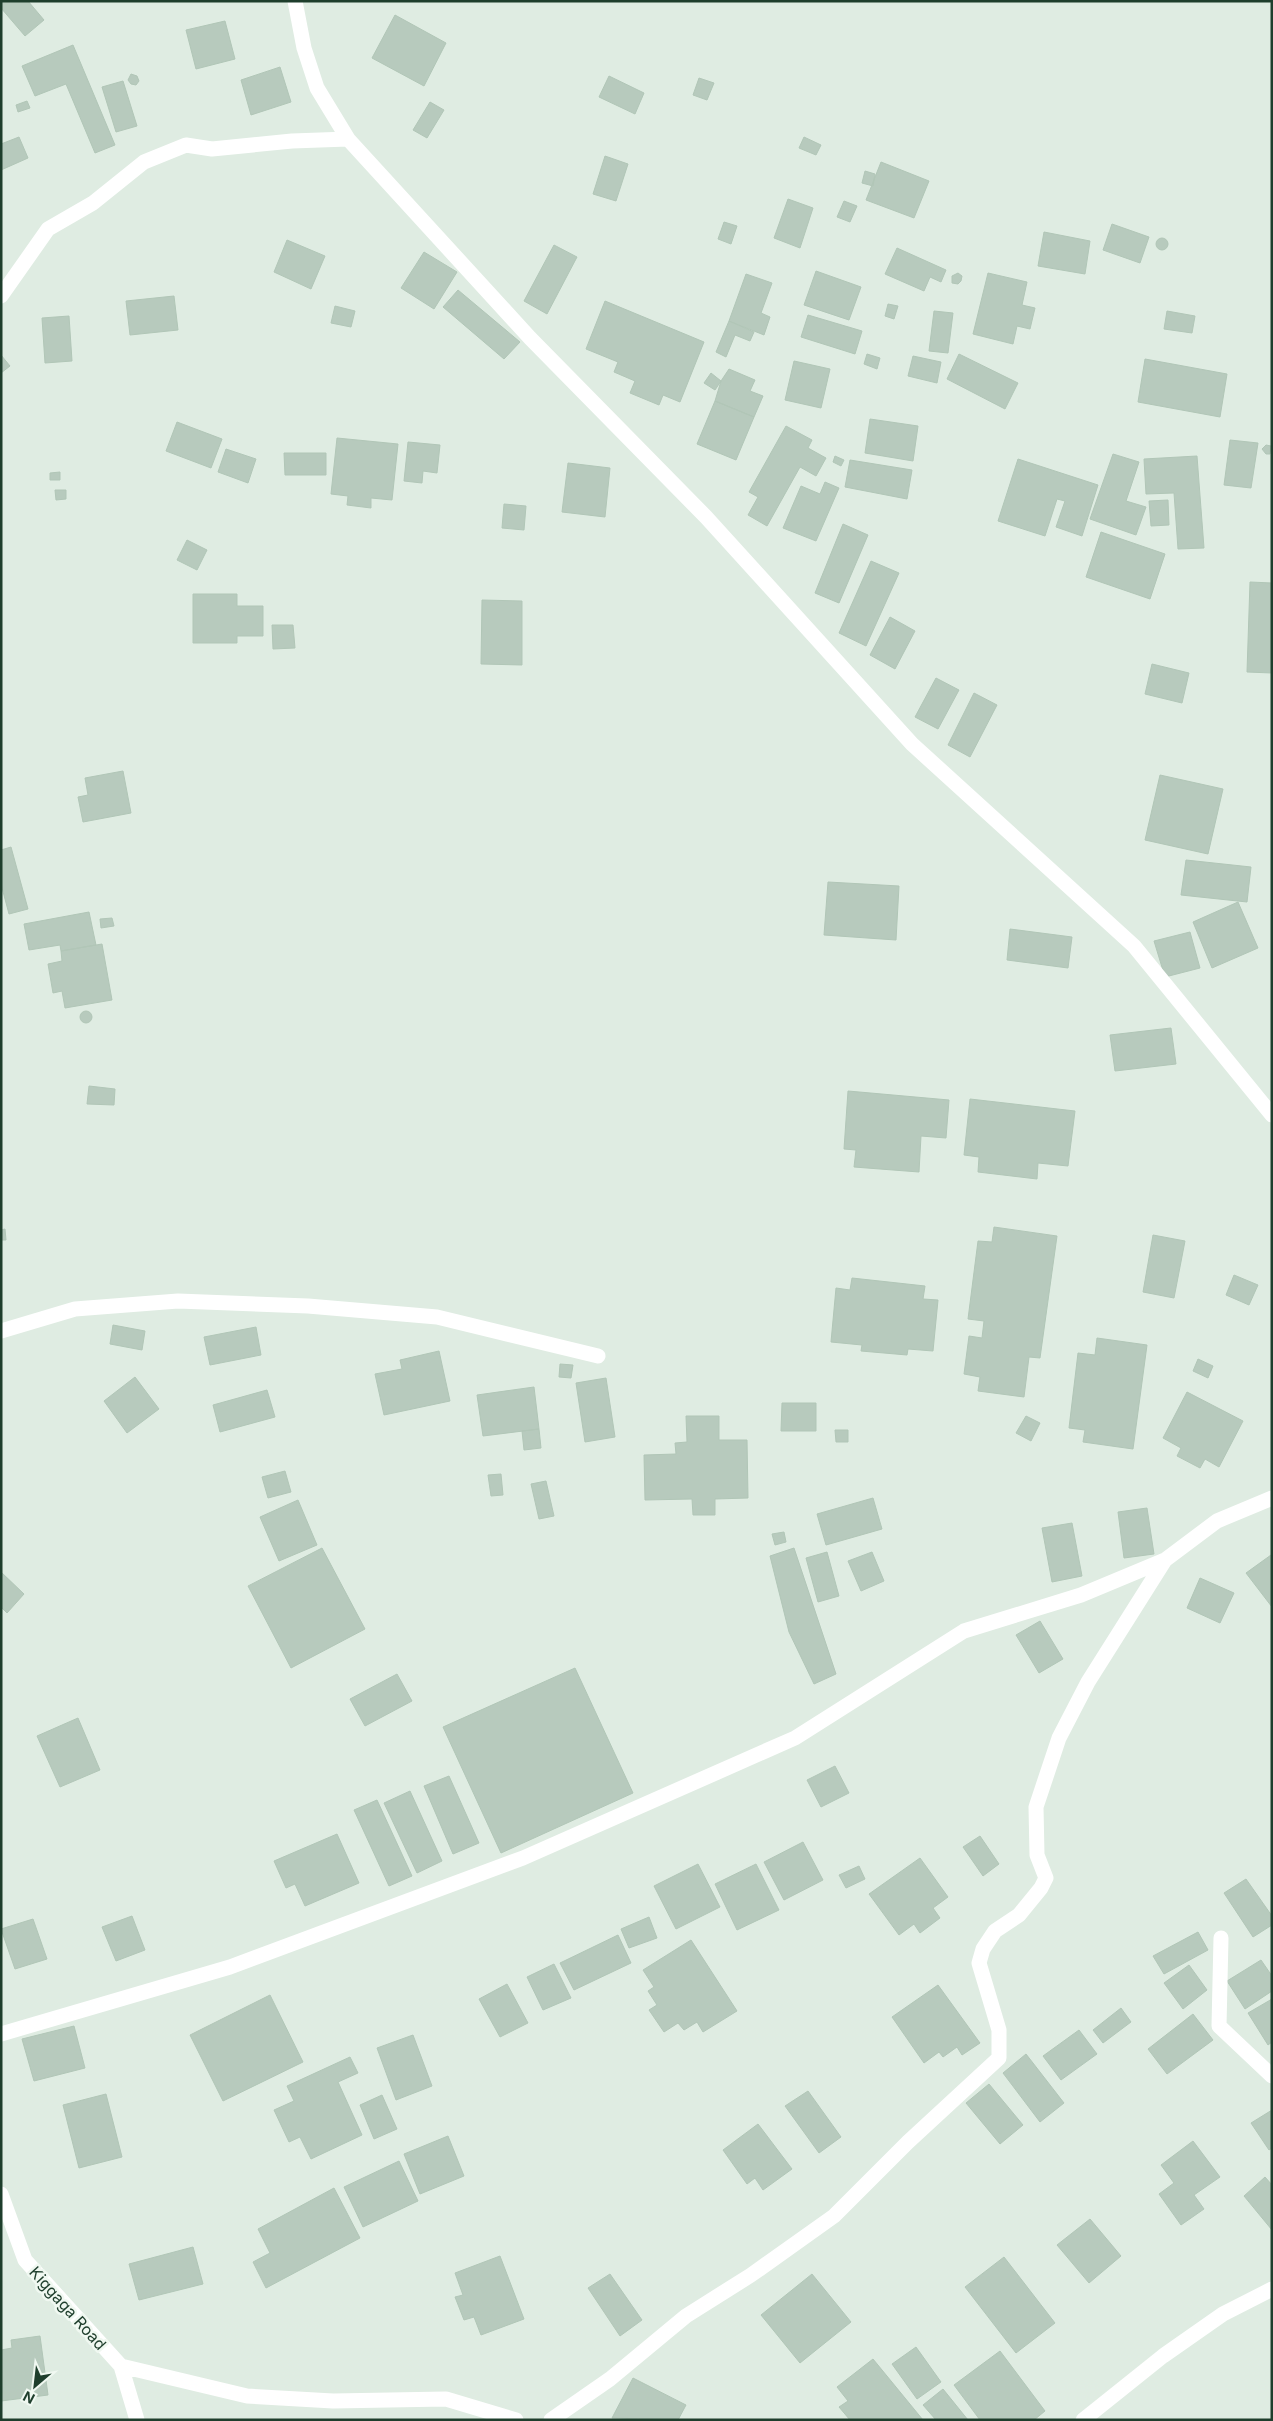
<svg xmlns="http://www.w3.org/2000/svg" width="1273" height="2421" font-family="Inter,sans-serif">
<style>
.building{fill:#b7cabd;stroke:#b1c6b7}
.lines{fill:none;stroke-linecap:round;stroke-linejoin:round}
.minor{stroke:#fff;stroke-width:15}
.labels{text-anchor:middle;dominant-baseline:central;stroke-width:5;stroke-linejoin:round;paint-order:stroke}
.street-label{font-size:16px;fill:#1e3e2c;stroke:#f0f8f1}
</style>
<rect width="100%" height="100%" fill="#dfece2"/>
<path class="building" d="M 1,1 L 28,1 L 44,20 L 25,36 L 1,8 Z
M 395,15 L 446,43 L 424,86 L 372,58 Z
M 225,21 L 235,59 L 196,69 L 186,30 Z
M 73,45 L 115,145 L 95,153 L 66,84 L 35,96 L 22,66 Z
M 280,67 L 291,102 L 251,115 L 241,80 Z
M 131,74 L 137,76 L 139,81 L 136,85 L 131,84 L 128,80 Z
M 609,76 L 644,93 L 635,114 L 599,97 Z
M 699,78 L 714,83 L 707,100 L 693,95 Z
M 123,81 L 137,126 L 116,132 L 102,87 Z
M 27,101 L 30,108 L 18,112 L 16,105 Z
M 430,102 L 444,110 L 427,138 L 413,130 Z
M 19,137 L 28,158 L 1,170 L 1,144 Z
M 804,137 L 821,145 L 816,155 L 799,148 Z
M 605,156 L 628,164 L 616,201 L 593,194 Z
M 881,162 L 929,181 L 914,218 L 866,200 Z
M 865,171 L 875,174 L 873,186 L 862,183 Z
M 788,199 L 813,208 L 800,248 L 774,238 Z
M 844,201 L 857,206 L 850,222 L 837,217 Z
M 724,222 L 737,226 L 731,244 L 718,239 Z
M 1112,224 L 1149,237 L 1140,263 L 1103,250 Z
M 1044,232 L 1090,241 L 1085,274 L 1038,266 Z
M1156 244a6 6 0 1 1 12 0a6 6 0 1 1-12 0Z
M 287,240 L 325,256 L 311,289 L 274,272 Z
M 554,245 L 577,257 L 547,314 L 524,301 Z
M 897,248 L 946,270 L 941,282 L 930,277 L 924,291 L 885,274 Z
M 424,252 L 457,272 L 434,309 L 401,288 Z
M 816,271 L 861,287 L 849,320 L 804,305 Z
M 958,273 L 962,276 L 961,281 L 958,284 L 952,283 L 952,276 Z
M 988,273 L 1027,282 L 1022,305 L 1035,308 L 1030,329 L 1017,326 L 1013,344 L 973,334 Z
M 746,274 L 772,283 L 761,313 L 770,317 L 764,335 L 729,321 Z
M 458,290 L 520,342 L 504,359 L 443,307 Z
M 174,296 L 178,330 L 130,335 L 126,301 Z
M 605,301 L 704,342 L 680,402 L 663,395 L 659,405 L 630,393 L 635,381 L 614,372 L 618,362 L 586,349 Z
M 888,304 L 898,306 L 894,319 L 885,316 Z
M 335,306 L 355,311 L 351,327 L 331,323 Z
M 934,311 L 953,313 L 948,353 L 929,351 Z
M 1167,311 L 1195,316 L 1192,333 L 1164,329 Z
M 808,315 L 862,331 L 855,354 L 801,337 Z
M 69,316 L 72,361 L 45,363 L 42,318 Z
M 729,321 L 754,332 L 750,341 L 735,335 L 726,357 L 716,352 Z
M 867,354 L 880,358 L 877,369 L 864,364 Z
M 959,354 L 1018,383 L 1005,409 L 947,379 Z
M 1,355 L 10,366 L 1,373 Z
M 913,356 L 941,362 L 937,383 L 908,376 Z
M 1145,359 L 1227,374 L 1220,417 L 1138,402 Z
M 794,361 L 830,369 L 821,408 L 785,400 Z
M 729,369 L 755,380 L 750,391 L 763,396 L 754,417 L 715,401 L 721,381 Z
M 711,373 L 721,381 L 715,390 L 704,383 Z
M 715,401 L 754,417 L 736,460 L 697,444 Z
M 870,419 L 918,426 L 913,461 L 865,453 Z
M 177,422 L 222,439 L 211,468 L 166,451 Z
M 786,426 L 812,440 L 808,448 L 826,458 L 816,476 L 800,467 L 767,526 L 748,515 L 758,497 L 749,492 Z
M 337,438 L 398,444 L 392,500 L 371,498 L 371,508 L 347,505 L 348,496 L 331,494 Z
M 1230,440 L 1258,443 L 1251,488 L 1224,485 Z
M 408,442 L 440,445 L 437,473 L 423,471 L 422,483 L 404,481 Z
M 1266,445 L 1271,446 L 1270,454 L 1266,454 L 1262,449 Z
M 226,449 L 256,459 L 248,483 L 218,472 Z
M 284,453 L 326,453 L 326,475 L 285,475 Z
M 1113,454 L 1139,462 L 1126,501 L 1146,507 L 1136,535 L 1090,519 Z
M 835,456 L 844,460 L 841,466 L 833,462 Z
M 1197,456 L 1204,548 L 1178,549 L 1174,493 L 1146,494 L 1144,459 Z
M 1018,459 L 1098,485 L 1082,536 L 1056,527 L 1065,501 L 1057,499 L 1045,536 L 998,521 Z
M 850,460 L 912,470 L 907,499 L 845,487 Z
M 568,463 L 610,468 L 605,517 L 562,512 Z
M 60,472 L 60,480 L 50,480 L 50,473 Z
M 825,482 L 839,488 L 816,541 L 783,528 L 801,486 L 820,494 Z
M 55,490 L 66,490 L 66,499 L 56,500 Z
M 1168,500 L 1169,525 L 1151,526 L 1149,501 Z
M 504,504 L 526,506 L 524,530 L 502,528 Z
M 843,524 L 868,535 L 839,603 L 815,593 Z
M 1101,532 L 1165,554 L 1150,599 L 1086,577 Z
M 187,540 L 207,550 L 197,570 L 177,560 Z
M 871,561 L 899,573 L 866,646 L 839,633 Z
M 1250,582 L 1272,583 L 1272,673 L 1247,672 Z
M 193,594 L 237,594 L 237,606 L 263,606 L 263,636 L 237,636 L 237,643 L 193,643 Z
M 482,600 L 522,601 L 522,665 L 481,664 Z
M 890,617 L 915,631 L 895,669 L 870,655 Z
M 272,625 L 293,625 L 295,648 L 273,649 Z
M 1152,664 L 1189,673 L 1182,703 L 1145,694 Z
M 936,678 L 959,690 L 938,729 L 915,717 Z
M 974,693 L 997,705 L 970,757 L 948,745 Z
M 123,771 L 131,813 L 83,822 L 78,797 L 88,795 L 85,778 Z
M 1160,775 L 1223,789 L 1208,854 L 1145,840 Z
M 11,847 L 28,909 L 9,914 L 1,884 L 1,850 Z
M 1186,860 L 1251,867 L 1247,902 L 1181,895 Z
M 828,882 L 899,886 L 896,940 L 824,935 Z
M 1238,902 L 1258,948 L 1212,968 L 1193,922 Z
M 89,912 L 96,945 L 61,951 L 60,945 L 29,950 L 24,924 Z
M 112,918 L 114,926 L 101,928 L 100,919 Z
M 1010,929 L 1072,937 L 1068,968 L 1007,960 Z
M 1190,932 L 1200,968 L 1165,977 L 1154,941 Z
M 102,944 L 112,1000 L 65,1008 L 62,991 L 53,993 L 48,964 L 62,961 L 61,951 Z
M80 1017a6 6 0 1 1 12 0a6 6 0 1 1-12 0Z
M 1171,1028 L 1176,1064 L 1115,1071 L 1110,1035 Z
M 89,1086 L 115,1089 L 114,1105 L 87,1104 Z
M 848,1091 L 949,1100 L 946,1138 L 921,1136 L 919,1172 L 854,1167 L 856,1150 L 844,1149 Z
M 970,1099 L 1075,1111 L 1068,1166 L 1038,1163 L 1037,1179 L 978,1172 L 979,1157 L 964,1155 Z
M 994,1227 L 1057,1236 L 1040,1358 L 1029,1357 L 1024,1397 L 978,1391 L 980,1377 L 964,1374 L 969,1336 L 982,1338 L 984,1321 L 968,1319 L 978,1241 L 992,1242 Z
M 5,1229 L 6,1240 L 1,1240 L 1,1230 Z
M 1153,1235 L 1185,1241 L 1174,1298 L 1143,1292 Z
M 1234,1275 L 1258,1285 L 1249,1305 L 1226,1295 Z
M 852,1278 L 925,1286 L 923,1299 L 938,1300 L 933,1351 L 908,1349 L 907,1355 L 861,1351 L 862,1345 L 831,1342 L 836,1288 L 850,1290 Z
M 113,1325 L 145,1331 L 142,1350 L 110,1344 Z
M 256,1327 L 261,1355 L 210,1365 L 204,1337 Z
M 1097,1338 L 1147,1345 L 1133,1449 L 1083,1442 L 1085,1430 L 1069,1428 L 1078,1353 L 1095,1355 Z
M 439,1351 L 450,1401 L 384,1415 L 375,1374 L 402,1369 L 400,1360 Z
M 1198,1359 L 1213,1366 L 1208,1378 L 1193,1371 Z
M 560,1364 L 573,1365 L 571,1378 L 559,1377 Z
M 135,1377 L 159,1409 L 127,1433 L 104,1401 Z
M 606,1378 L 615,1437 L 585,1442 L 576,1383 Z
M 534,1387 L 539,1429 L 483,1436 L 477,1395 Z
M 267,1390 L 275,1417 L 220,1432 L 213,1405 Z
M 1187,1392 L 1243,1421 L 1219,1467 L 1205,1459 L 1200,1468 L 1177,1456 L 1181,1448 L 1163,1438 Z
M 782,1403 L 816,1403 L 816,1431 L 781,1431 Z
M 686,1416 L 719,1416 L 719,1440 L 747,1440 L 748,1498 L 715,1499 L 715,1515 L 693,1515 L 692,1499 L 645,1500 L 644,1455 L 676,1454 L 675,1443 L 687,1442 Z
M 1026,1416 L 1040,1423 L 1031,1441 L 1016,1433 Z
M 539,1429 L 541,1448 L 524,1450 L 522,1431 Z
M 835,1430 L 848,1430 L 848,1442 L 836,1442 Z
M 285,1471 L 291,1492 L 268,1498 L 262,1477 Z
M 501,1474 L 503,1495 L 491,1496 L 488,1475 Z
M 546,1481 L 554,1516 L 539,1519 L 531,1484 Z
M 873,1498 L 882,1529 L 826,1545 L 817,1514 Z
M 298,1500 L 317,1545 L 279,1561 L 260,1517 Z
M 1147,1508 L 1154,1554 L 1124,1558 L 1118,1512 Z
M 1072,1523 L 1082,1576 L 1052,1582 L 1042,1528 Z
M 784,1532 L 786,1542 L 775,1545 L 772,1534 Z
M 322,1548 L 365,1629 L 291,1668 L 248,1586 Z
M 794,1548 L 836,1674 L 814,1684 L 789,1632 L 770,1556 Z
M 827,1552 L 839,1596 L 818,1602 L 806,1558 Z
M 872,1552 L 884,1581 L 861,1591 L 848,1561 Z
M 1271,1555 L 1272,1556 L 1272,1607 L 1246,1573 Z
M 1,1572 L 24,1594 L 7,1613 L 1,1607 Z
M 1200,1578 L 1234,1593 L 1220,1623 L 1187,1608 Z
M 1040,1621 L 1063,1659 L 1039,1673 L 1016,1635 Z
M 575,1668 L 633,1793 L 501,1853 L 443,1727 Z
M 397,1674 L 412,1701 L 365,1726 L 350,1699 Z
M 78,1718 L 100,1770 L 60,1787 L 37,1736 Z
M 835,1766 L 849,1793 L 821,1807 L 807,1780 Z
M 449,1776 L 479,1843 L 453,1854 L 424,1786 Z
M 410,1791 L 442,1861 L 417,1873 L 384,1803 Z
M 377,1800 L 412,1876 L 389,1886 L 354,1810 Z
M 337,1834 L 359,1883 L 305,1906 L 295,1884 L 286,1888 L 274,1861 Z
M 980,1836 L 999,1864 L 983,1876 L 963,1847 Z
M 803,1842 L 823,1880 L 784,1900 L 764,1862 Z
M 920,1858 L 948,1897 L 933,1908 L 940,1918 L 920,1933 L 914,1924 L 899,1935 L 869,1894 Z
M 698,1864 L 720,1907 L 676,1929 L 654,1886 Z
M 756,1864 L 779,1910 L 737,1930 L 715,1884 Z
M 859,1866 L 865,1879 L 846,1888 L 839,1875 Z
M 1246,1879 L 1272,1916 L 1272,1925 L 1253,1937 L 1224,1893 Z
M 132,1916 L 145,1950 L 116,1961 L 102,1927 Z
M 649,1917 L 657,1938 L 629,1948 L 621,1929 Z
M 33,1919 L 47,1959 L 15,1969 L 1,1929 Z
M 1198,1932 L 1208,1950 L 1164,1974 L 1153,1956 Z
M 618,1935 L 631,1963 L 574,1990 L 560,1963 Z
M 691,1940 L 737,2011 L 703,2032 L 697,2022 L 684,2030 L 678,2023 L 664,2032 L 649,2010 L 657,2005 L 648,1991 L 654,1987 L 643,1970 Z
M 1261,1960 L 1272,1976 L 1272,1991 L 1245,2009 L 1227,1981 Z
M 554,1964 L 571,1998 L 543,2010 L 527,1977 Z
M 1189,1965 L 1207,1990 L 1183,2009 L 1164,1983 Z
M 507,1984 L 528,2023 L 500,2037 L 479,1999 Z
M 938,1985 L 980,2043 L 962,2055 L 957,2047 L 943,2057 L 939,2052 L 924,2063 L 892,2017 Z
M 270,1995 L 303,2062 L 223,2101 L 190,2035 Z
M 1272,1999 L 1272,2042 L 1268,2045 L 1248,2013 Z
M 1121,2008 L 1131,2022 L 1103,2043 L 1093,2030 Z
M 1193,2014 L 1213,2040 L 1167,2074 L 1148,2049 Z
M 74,2026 L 85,2068 L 34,2081 L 22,2039 Z
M 1079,2030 L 1097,2054 L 1061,2080 L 1043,2056 Z
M 413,2035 L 432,2086 L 396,2100 L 377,2048 Z
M 1026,2054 L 1064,2103 L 1040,2122 L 1003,2073 Z
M 350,2057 L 358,2073 L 338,2082 L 362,2135 L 311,2159 L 300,2137 L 289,2142 L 274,2110 L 294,2101 L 287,2086 Z
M 989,2084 L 1023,2125 L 1000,2144 L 966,2103 Z
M 808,2091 L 841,2137 L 819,2153 L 785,2106 Z
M 106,2094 L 122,2157 L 79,2168 L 63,2105 Z
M 382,2095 L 397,2129 L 374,2139 L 360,2105 Z
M 1272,2110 L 1272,2148 L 1269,2150 L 1251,2123 Z
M 758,2124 L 792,2169 L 763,2190 L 755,2178 L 747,2184 L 723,2150 Z
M 448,2136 L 464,2176 L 420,2194 L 404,2154 Z
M 1193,2141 L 1220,2177 L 1194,2195 L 1204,2209 L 1181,2225 L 1159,2194 L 1174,2183 L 1161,2165 Z
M 399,2161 L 418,2201 L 363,2227 L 344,2187 Z
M 1265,2177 L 1272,2185 L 1272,2230 L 1244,2196 Z
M 334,2188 L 360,2238 L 266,2288 L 253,2262 L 270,2253 L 258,2229 Z
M 1090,2219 L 1121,2256 L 1089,2283 L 1057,2245 Z
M 193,2247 L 203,2284 L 139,2300 L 129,2264 Z
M 500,2256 L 524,2319 L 481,2335 L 474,2317 L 464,2320 L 455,2297 L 463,2295 L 455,2273 Z
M 1004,2257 L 1055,2323 L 1016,2353 L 965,2287 Z
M 610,2274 L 642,2320 L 620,2336 L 588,2288 Z
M 812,2274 L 851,2322 L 800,2363 L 761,2315 Z
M 40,2336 L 48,2395 L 1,2401 L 1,2350 L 12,2348 L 11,2340 Z
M 916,2347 L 941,2382 L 917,2399 L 892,2364 Z
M 1000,2351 L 1045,2411 L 1034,2420 L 980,2420 L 954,2385 Z
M 873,2359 L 923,2420 L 850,2420 L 839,2407 L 848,2401 L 837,2387 Z
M 633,2378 L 686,2405 L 678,2420 L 612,2418 Z
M 943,2389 L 968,2420 L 936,2420 L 923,2405 Z"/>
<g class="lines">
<path class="minor" d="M 295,1 L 304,48 L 317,88 L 348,139 L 530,338 L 706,517 L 912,744 L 1134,946 L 1272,1115
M 1,296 L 48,229 L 93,203 L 144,162 L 186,145 L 212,149 L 292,141 L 348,139
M 1,1331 L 75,1309 L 178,1301 L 308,1306 L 437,1317 L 598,1356
M 1221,1938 L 1219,2026 L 1272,2076
M 1,2034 L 230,1967 L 523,1858 L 795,1738 L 964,1631 L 1081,1595 L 1165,1560
M 1,2194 L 25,2260 L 121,2366 L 137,2420
M 121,2366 L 247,2396 L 333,2401 L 446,2399 L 516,2420
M 551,2420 L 610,2379 L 686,2316 L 751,2275 L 834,2216 L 908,2142 L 999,2058 L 999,2030 L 979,1963 L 983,1949 L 995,1931 L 1019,1915 L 1041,1888 L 1046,1878 L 1037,1855 L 1036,1807 L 1059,1738 L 1088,1682 L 1165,1560 L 1217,1521 L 1272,1498
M 1083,2420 L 1163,2356 L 1223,2314 L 1272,2289"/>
</g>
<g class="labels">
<g class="street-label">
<text transform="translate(68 2308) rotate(48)">Kiggaga Road</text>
</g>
</g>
<rect width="1273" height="2421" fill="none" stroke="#1e3e2c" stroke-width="5"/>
<g transform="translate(35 2386) rotate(208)" stroke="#f0f8f1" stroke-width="4" paint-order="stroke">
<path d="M0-4L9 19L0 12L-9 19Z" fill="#1e3e2c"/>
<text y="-8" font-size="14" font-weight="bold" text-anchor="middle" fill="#1e3e2c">N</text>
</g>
</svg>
